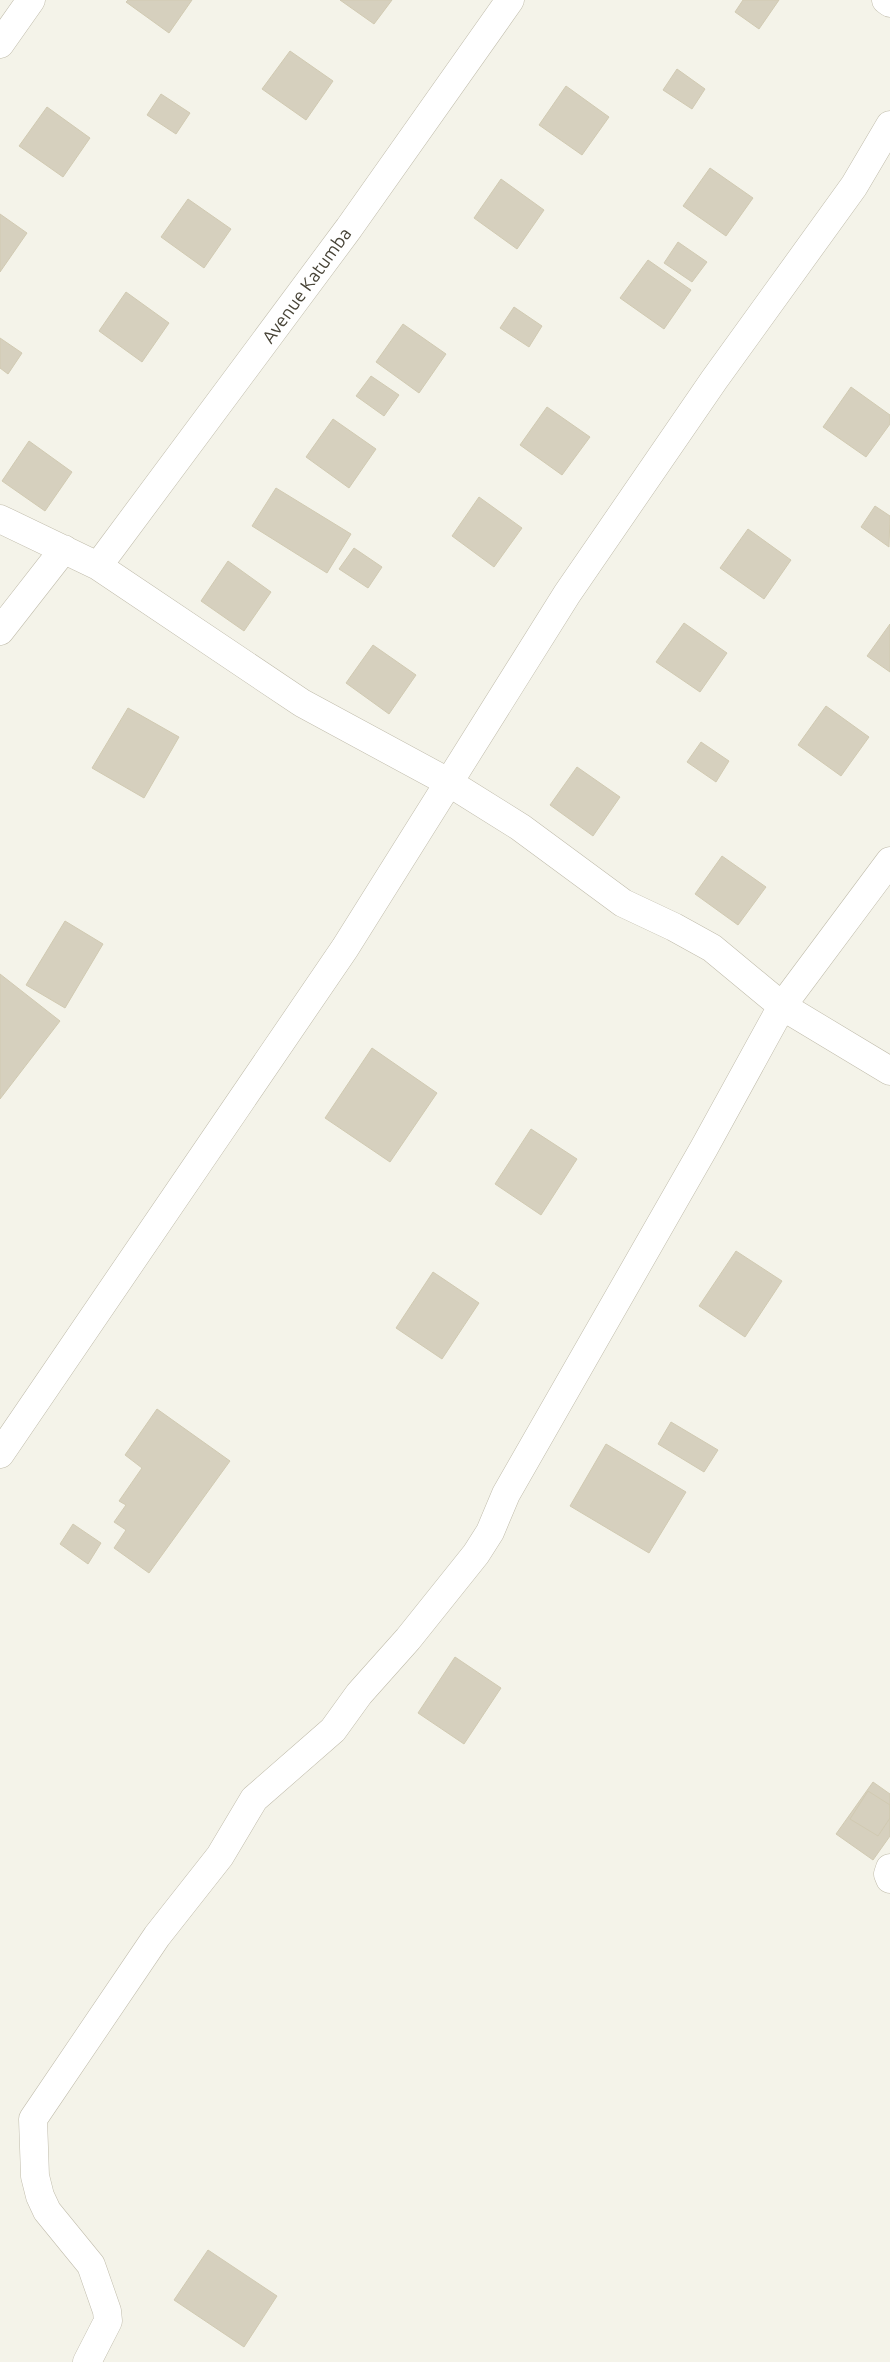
<svg xmlns="http://www.w3.org/2000/svg" width="890" height="2362" font-family="Ubuntu,sans-serif">
<style>
.building{fill:#d6d0be;stroke:#d1cab2}
.lines{fill:none;stroke-linecap:round;stroke-linejoin:round}
.minor-casing{stroke:#c0bcab;stroke-width:29}
.minor{stroke:#fff;stroke-width:28}
.labels{text-anchor:middle;dominant-baseline:central;stroke-width:4;stroke-linejoin:round;paint-order:stroke}
.street-label{font-size:18px;fill:#484437;stroke:#fff}
</style>
<rect width="100%" height="100%" fill="#f4f3e9"/>
<path class="building" d="M 128,0 L 192,0 L 169,33 L 126,2 Z
M 340,0 L 392,0 L 374,24 Z
M 743,0 L 779,0 L 759,29 L 735,12 Z
M 290,51 L 333,81 L 306,120 L 262,89 Z
M 677,69 L 705,89 L 692,109 L 663,90 Z
M 566,86 L 609,117 L 582,155 L 539,125 Z
M 161,94 L 190,113 L 176,134 L 147,115 Z
M 47,107 L 90,138 L 63,177 L 19,146 Z
M 710,168 L 753,198 L 726,236 L 683,206 Z
M 501,179 L 544,210 L 517,249 L 474,218 Z
M 188,199 L 231,229 L 204,268 L 161,237 Z
M 0,214 L 27,233 L 0,272 Z
M 678,242 L 707,262 L 692,282 L 664,263 Z
M 648,260 L 691,290 L 664,329 L 620,298 Z
M 126,292 L 169,323 L 142,362 L 99,331 Z
M 514,307 L 542,326 L 529,347 L 500,328 Z
M 403,324 L 446,354 L 419,393 L 376,362 Z
M 0,338 L 22,353 L 8,374 L 0,368 Z
M 371,376 L 399,395 L 384,416 L 356,396 Z
M 851,387 L 890,415 L 890,424 L 866,457 L 823,427 Z
M 547,407 L 590,437 L 562,475 L 520,445 Z
M 333,419 L 376,449 L 349,488 L 306,457 Z
M 29,441 L 72,472 L 45,511 L 2,481 Z
M 276,488 L 351,534 L 327,573 L 252,526 Z
M 479,497 L 522,528 L 494,567 L 452,536 Z
M 875,506 L 890,516 L 889,547 L 861,527 Z
M 748,529 L 791,560 L 764,599 L 720,568 Z
M 354,548 L 382,567 L 368,588 L 339,569 Z
M 228,561 L 271,592 L 244,631 L 201,601 Z
M 684,623 L 727,653 L 700,692 L 656,662 Z
M 890,624 L 890,672 L 867,656 Z
M 373,645 L 416,675 L 389,714 L 346,683 Z
M 826,706 L 869,737 L 841,776 L 798,745 Z
M 128,708 L 179,737 L 144,798 L 92,768 Z
M 701,742 L 729,761 L 716,782 L 687,762 Z
M 577,767 L 620,797 L 593,836 L 550,805 Z
M 722,856 L 766,887 L 738,925 L 695,894 Z
M 65,921 L 103,944 L 65,1008 L 26,985 Z
M 0,974 L 60,1021 L 0,1099 Z
M 372,1048 L 437,1093 L 390,1162 L 325,1118 Z
M 531,1129 L 577,1159 L 541,1215 L 495,1184 Z
M 736,1251 L 782,1281 L 745,1337 L 699,1306 Z
M 433,1272 L 479,1303 L 442,1359 L 396,1328 Z
M 157,1409 L 230,1461 L 149,1573 L 114,1548 L 126,1530 L 114,1522 L 126,1505 L 119,1501 L 142,1468 L 125,1455 Z
M 671,1422 L 718,1450 L 704,1472 L 658,1444 Z
M 606,1444 L 686,1492 L 649,1553 L 570,1506 Z
M 73,1524 L 101,1543 L 88,1564 L 60,1544 Z
M 455,1657 L 501,1688 L 464,1744 L 418,1713 Z
M 873,1782 L 890,1794 L 890,1836 L 873,1860 L 836,1834 Z
M 868,1791 L 890,1805 L 890,1818 L 878,1836 L 850,1819 Z
M 208,2250 L 277,2296 L 244,2347 L 174,2300 Z"/>
<g class="lines">
<g class="minor-casing">
<path id="minor" d="M 886,0 L 890,3
M 0,44 L 31,0
M 0,519 L 98,566 L 302,703 L 448,782 L 520,827 L 623,903 L 674,927 L 712,948 L 782,1006 L 890,1071
M 98,566 L 349,228 L 510,0
M 0,631 L 64,549
M 0,1454 L 345,948 L 567,594 L 714,380 L 854,186 L 890,125
M 890,1868 L 888,1874 L 890,1879
M 87,2362 L 108,2321 L 107,2311 L 91,2265 L 47,2211 L 40,2196 L 35,2176 L 33,2119 L 157,1936 L 220,1856 L 254,1799 L 333,1730 L 359,1694 L 408,1639 L 476,1554 L 490,1532 L 506,1494 L 704,1148 L 782,1006 L 890,861"/>
</g>
<use href="#minor" class="minor"/>
</g>
<g class="labels">
<g class="street-label">
<text transform="translate(306 285) rotate(-54)">Avenue Katumba</text>
</g>
</g>
</svg>
